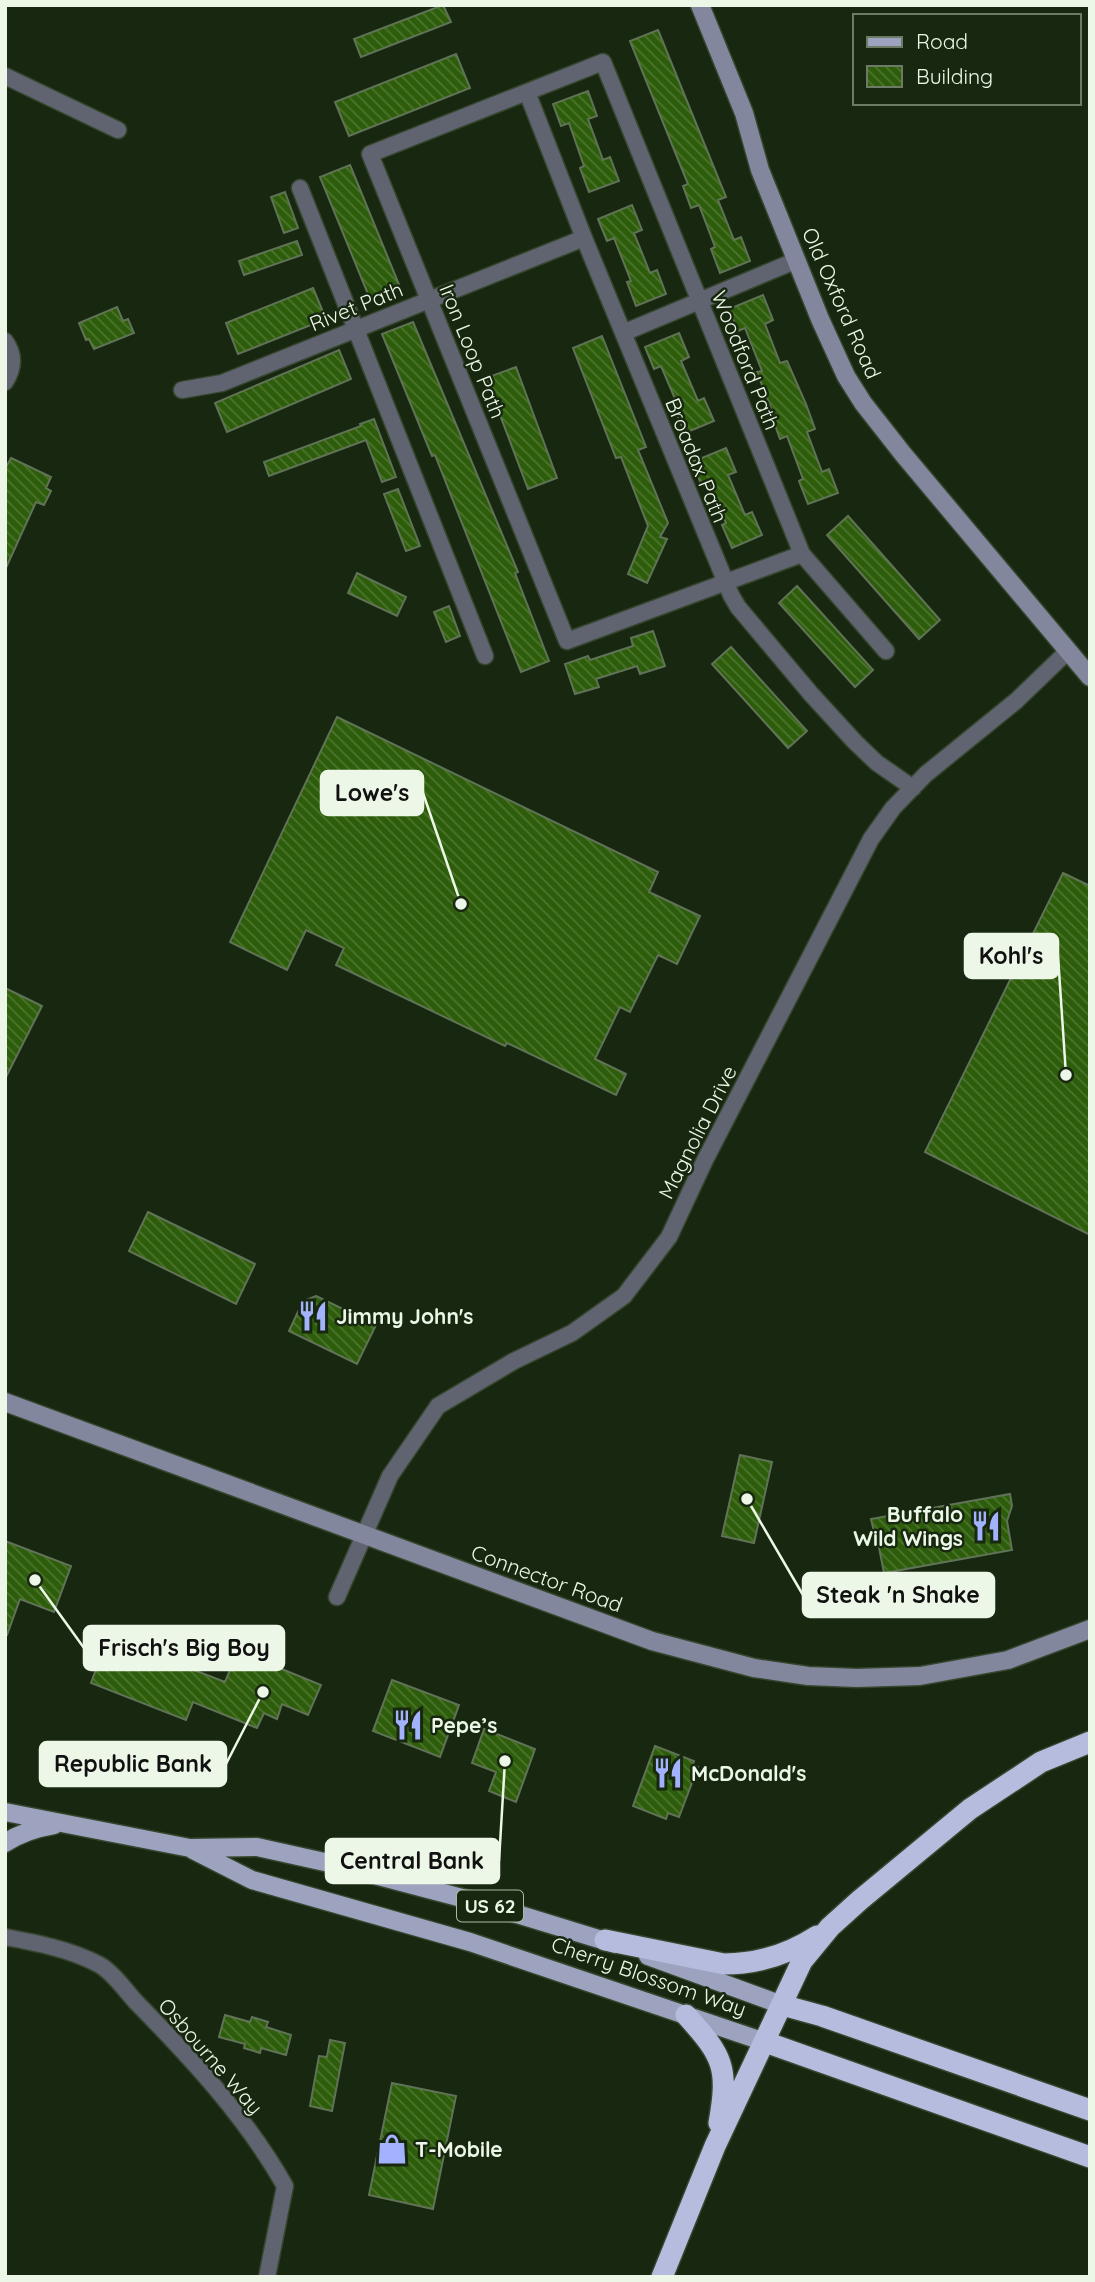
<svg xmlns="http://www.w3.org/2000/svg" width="1095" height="2282" font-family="Quicksand,sans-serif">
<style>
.building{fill:url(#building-back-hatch);stroke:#607357;stroke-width:2}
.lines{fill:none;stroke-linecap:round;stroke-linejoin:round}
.street-casing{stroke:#36452e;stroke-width:19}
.secondary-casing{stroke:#36452e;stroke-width:21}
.primary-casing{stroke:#36452e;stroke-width:21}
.highway-casing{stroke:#36452e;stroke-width:24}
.street{stroke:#606370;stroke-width:16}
.secondary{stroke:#82879d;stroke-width:18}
.primary{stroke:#9da3bf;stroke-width:18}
.highway{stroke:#b5bcde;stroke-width:21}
.labels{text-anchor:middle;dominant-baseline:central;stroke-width:5;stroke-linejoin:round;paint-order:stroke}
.shield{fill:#182810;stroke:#acb9a6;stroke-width:2}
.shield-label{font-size:19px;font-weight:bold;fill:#ecf7e7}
.street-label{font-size:21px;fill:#ecf7e7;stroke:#182810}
.poi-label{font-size:21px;font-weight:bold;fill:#ecf7e7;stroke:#182810;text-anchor:start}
.leader{fill:none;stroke:#ecf7e7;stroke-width:2.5}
.callout-dot{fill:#ecf7e7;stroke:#182810;stroke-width:2.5}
.callout{fill:#ecf7e7;stroke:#ecf7e7;stroke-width:2.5}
.callout-label{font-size:23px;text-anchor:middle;font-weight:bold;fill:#111}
</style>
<defs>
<pattern id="building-back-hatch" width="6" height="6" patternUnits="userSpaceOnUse" patternTransform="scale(1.75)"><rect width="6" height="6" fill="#2d5d0a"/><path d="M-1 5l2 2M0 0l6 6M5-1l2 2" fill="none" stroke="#4c752e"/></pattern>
</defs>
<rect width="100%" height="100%" fill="#182810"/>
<path class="building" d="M 443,5 L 451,22 L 361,57 L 354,39 Z
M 658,30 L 726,197 L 718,200 L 734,240 L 741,237 L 750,261 L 720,273 L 711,249 L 715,247 L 699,205 L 691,208 L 683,186 L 688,184 L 630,41 Z
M 456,54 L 470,88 L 349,136 L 335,102 Z
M 588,91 L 597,116 L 588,119 L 603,160 L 610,157 L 619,181 L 589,192 L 580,168 L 584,166 L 569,123 L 561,126 L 553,104 Z
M 350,165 L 400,287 L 370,299 L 320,177 Z
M 285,192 L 298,228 L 284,233 L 271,197 Z
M 632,205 L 642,230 L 634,233 L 650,273 L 657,270 L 666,294 L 636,306 L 627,282 L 631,281 L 614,238 L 607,241 L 598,219 Z
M 297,241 L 302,255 L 244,275 L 239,261 Z
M 313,288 L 326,319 L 238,354 L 226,323 Z
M 763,295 L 773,320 L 765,324 L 780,363 L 787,361 L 806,404 L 815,429 L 807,432 L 822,472 L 829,469 L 838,493 L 808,504 L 799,481 L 803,479 L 787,436 L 780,439 L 772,417 L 774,416 L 757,372 L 762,371 L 745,328 L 738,331 L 729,309 Z
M 117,307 L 123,321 L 128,319 L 134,333 L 94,349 L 89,339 L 86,340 L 79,323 Z
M 413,322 L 518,572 L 515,573 L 549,661 L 521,672 L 435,455 L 432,456 L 382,334 Z
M 679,333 L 689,357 L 681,361 L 698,401 L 704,398 L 714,421 L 685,433 L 675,410 L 679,408 L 661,366 L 654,369 L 645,347 Z
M 602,336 L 646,447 L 638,450 L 668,523 L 660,537 L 667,539 L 647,583 L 628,574 L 648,526 L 621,457 L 616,458 L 573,348 Z
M 339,350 L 351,379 L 227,432 L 215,403 Z
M 516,367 L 557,478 L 528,489 L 486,378 Z
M 374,419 L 396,477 L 382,482 L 366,440 L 269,476 L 264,462 L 361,426 L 360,424 Z
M 726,448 L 736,472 L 728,475 L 745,515 L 752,512 L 762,535 L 732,548 L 722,525 L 726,523 L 709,481 L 701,484 L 692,462 Z
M 11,458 L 51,477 L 46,488 L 51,491 L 44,505 L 36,502 L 5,570 L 5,469 Z
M 398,489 L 420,546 L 406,551 L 384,494 Z
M 848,516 L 940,620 L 919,639 L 827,535 Z
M 357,573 L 406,597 L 397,616 L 348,593 Z
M 797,586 L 873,670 L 855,687 L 779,603 Z
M 449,606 L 460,636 L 446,642 L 434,612 Z
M 653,631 L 665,666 L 640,674 L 637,666 L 596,679 L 599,687 L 575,694 L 565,664 L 588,656 L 590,660 L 633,646 L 631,638 Z
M 731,647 L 807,731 L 788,748 L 712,664 Z
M 337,717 L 658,872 L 649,892 L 700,916 L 677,964 L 658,955 L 630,1012 L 620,1007 L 595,1059 L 626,1074 L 616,1095 L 507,1043 L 505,1046 L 336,965 L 344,948 L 306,930 L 287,970 L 230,942 Z
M 1063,873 L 1090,886 L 1090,1235 L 925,1152 Z
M 5,988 L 42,1006 L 5,1079 Z
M 148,1212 L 255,1264 L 236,1304 L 129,1251 Z
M 316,1296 L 376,1325 L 357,1364 L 289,1331 L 303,1301 Z
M 740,1455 L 772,1462 L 754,1543 L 722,1536 Z
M 1010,1494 L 1012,1506 L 1007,1521 L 1012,1550 L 884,1573 L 876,1532 L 874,1532 L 871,1519 Z
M 5,1541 L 71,1566 L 54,1612 L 20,1599 L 7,1635 L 5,1635 Z
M 108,1637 L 225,1682 L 238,1651 L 321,1685 L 308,1715 L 282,1704 L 277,1719 L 264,1713 L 257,1728 L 193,1702 L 186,1720 L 91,1683 Z
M 392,1680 L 459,1705 L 440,1757 L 373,1731 Z
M 484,1729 L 535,1749 L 516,1802 L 489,1791 L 496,1772 L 472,1763 Z
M 655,1746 L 694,1761 L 693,1765 L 698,1767 L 679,1817 L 668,1813 L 666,1819 L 633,1806 Z
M 225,2015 L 250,2022 L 252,2017 L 268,2022 L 266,2027 L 291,2035 L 286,2055 L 261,2048 L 260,2053 L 244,2048 L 245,2044 L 219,2037 Z
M 330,2040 L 345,2043 L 332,2111 L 310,2106 L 319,2056 L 327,2057 Z
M 392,2083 L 456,2096 L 433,2209 L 369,2195 Z"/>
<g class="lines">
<g class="street-casing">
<path id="street" d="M 5,76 L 118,130
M 527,92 L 584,238 L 731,595 L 738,607 L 811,694 L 855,742 L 877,763 L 913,788
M 300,188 L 485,656
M 623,333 L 797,260
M 5,341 C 15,355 14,368 5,382
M 182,390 L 222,383 L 584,238
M 802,554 L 567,641 L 370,154 L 603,62 L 802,554 L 886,651
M 337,1597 L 390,1476 L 438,1406 L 514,1361 L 572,1333 L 624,1296 L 669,1237 L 705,1160 L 871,839 L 893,808 L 926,774 L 1016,701 L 1068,651
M 5,1937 C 37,1943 69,1949 98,1964 C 112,1971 125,1990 136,2002 C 191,2058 246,2117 285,2186 L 267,2277"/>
</g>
<g class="secondary-casing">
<path id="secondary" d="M 700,5 L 744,113 L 760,170 L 820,319 L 846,376 L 863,403 L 903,454 L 1090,677
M 5,1402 L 652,1641 L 754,1668 L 808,1676 L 857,1678 L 920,1676 L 1008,1660 L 1090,1629"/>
</g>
<g class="primary-casing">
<path id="primary" d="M 5,1812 L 190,1848 L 257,1847 L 329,1863 L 481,1903 L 615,1944
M 5,1843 C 20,1833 36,1828 54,1825
M 193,1850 L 252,1880 L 470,1942 L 765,2042
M 648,1956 L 782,2005"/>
</g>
<g class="highway-casing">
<path id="highway" d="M 605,1940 L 724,1964 C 758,1964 789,1954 817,1936
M 782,2005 L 822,2016 L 1090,2110
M 686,2015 C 723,2056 729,2067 719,2123
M 765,2042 L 1090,2157
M 662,2277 L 715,2146 L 802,1961 L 830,1927 L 860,1900 L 970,1809 L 1041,1762 L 1090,1742"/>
</g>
<use href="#street" class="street"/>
<use href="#secondary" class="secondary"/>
<use href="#primary" class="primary"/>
<use href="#highway" class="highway"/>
</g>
<defs>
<g id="restaurant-bare" transform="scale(2.415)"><path d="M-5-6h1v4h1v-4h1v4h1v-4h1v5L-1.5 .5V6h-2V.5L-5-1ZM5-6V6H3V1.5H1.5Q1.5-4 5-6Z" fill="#a3b2fd" stroke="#182810" stroke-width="2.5" paint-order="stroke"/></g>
<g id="shop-bare" transform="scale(2.415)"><path d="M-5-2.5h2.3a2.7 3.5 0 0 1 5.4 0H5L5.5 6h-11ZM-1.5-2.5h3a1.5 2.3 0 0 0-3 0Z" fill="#a3b2fd" stroke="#182810" stroke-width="2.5" paint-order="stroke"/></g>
</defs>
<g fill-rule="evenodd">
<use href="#restaurant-bare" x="313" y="1316"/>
<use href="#restaurant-bare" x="986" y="1526"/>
<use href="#restaurant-bare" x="408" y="1725"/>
<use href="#restaurant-bare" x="668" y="1773"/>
<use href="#shop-bare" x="392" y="2149"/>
</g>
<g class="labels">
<rect class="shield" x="457" y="1890.5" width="66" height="31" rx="5"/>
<g class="shield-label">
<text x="490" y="1906">US 62</text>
</g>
<g class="street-label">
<text transform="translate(842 303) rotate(66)">Old Oxford Road</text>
<text transform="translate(356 306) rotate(-22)">Rivet Path</text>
<text transform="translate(473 351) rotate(68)">Iron Loop Path</text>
<text transform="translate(746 360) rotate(68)">Woodford Path</text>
<text transform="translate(697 460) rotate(68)">Broadax Path</text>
<text transform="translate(697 1132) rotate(-63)">Magnolia Drive</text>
<text transform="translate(547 1578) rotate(20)">Connector Road</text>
<text transform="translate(649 1976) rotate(19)">Cherry Blossom Way</text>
<text transform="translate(211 2056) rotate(49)">Osbourne Way</text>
</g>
<g class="poi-label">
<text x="336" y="1316">Jimmy John's</text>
<text x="963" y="1514" text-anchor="end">Buffalo<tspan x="963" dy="24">Wild Wings</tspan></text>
<text x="431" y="1725">Pepe’s</text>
<text x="691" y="1773">McDonald's</text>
<text x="415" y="2149">T-Mobile</text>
</g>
</g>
<path class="leader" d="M461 904L423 793M1066 1075L1058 956M747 1499L803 1595M35 1580L84 1648M263 1692L226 1764M505 1761L499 1861"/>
<g class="callout-dot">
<circle cx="461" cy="904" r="7"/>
<circle cx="1066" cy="1075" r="7"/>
<circle cx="747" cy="1499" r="7"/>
<circle cx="35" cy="1580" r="7"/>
<circle cx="263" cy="1692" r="7"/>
<circle cx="505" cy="1761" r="7"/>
</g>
<g class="callout">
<rect x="321" y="771" width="102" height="44" rx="7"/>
<rect x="965" y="934" width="93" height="44" rx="7"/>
<rect x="803" y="1573" width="191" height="44" rx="7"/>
<rect x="84" y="1626" width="200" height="44" rx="7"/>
<rect x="40" y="1742" width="186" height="44" rx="7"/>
<rect x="326" y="1839" width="173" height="44" rx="7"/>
</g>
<g class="callout-label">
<text x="372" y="801">Lowe's</text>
<text x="1011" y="964">Kohl's</text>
<text x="898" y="1603">Steak 'n Shake</text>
<text x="184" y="1656">Frisch's Big Boy</text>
<text x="133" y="1772">Republic Bank</text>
<text x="412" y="1869">Central Bank</text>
</g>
<rect width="1095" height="2282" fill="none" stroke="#ecf7e7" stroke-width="14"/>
<rect x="853" y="14" width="228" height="91" fill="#182810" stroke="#6d7b66" stroke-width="2"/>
<rect x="867" y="37" width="35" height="10" fill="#9da3bf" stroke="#6d7b66" stroke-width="2"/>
<text x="916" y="49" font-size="21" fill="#ecf7e7">Road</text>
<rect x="867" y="66" width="35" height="21" fill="url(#building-back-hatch)" stroke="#6d7b66" stroke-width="2"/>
<text x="916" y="84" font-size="21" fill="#ecf7e7">Building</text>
</svg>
